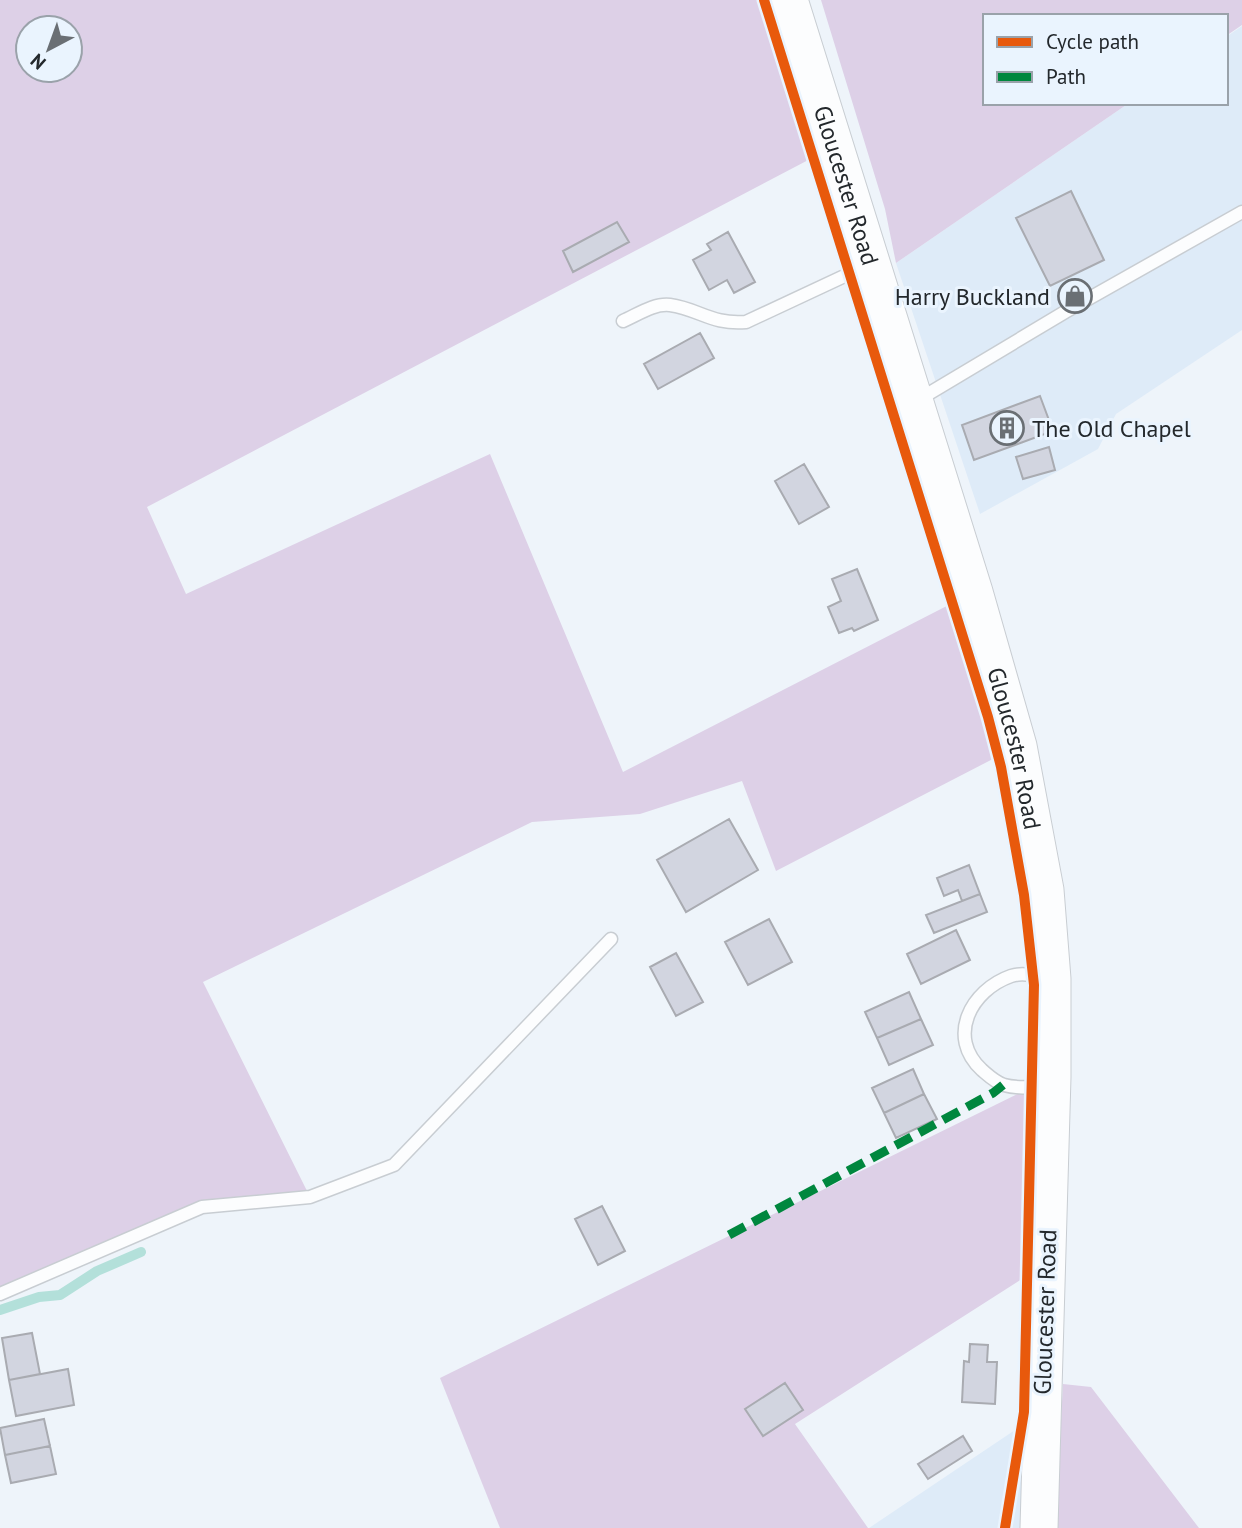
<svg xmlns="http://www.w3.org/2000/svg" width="1242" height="1528" font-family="'PT Sans',sans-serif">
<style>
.built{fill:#deebf8}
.green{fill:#ddd0e7;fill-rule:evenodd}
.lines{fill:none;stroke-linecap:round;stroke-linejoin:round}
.stream{stroke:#b3e0da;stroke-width:10}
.building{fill:#d2d5e0;stroke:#a9abb1;stroke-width:2}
.lane-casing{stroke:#c8cdd2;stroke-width:15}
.secondary-casing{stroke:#c8cdd2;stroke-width:39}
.lane{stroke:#fcfdfe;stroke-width:12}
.secondary{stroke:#fcfdfe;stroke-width:37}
.quiet{stroke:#00873e;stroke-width:9;stroke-dasharray:18 9;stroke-linecap:butt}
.cycleway-casing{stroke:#eaf4fe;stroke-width:15}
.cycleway{stroke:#e8590c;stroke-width:10}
.labels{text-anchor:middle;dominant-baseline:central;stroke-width:6;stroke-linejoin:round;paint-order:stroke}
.street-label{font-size:24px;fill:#23282c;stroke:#eaf4fe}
.poi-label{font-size:24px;fill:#23282c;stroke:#eaf4fe;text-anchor:end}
</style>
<rect width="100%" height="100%" fill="#eef4fa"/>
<path class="built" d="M 1242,26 L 1242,330 L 1116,414 L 1098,449 L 980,514 L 896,263 L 1129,103 L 1226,103 L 1226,37 Z
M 1042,1412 L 1039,1528 L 869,1528 Z"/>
<path class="green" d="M 0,0 L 789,0 L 835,146 L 147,507 L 186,594 L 490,454 L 623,772 L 974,592 L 1018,746 L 776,871 L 742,781 L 640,814 L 532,822 L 203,982 L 310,1197 L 202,1207 L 0,1294 ZM 28,28 L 70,28 L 70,70 L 28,70 Z
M 821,0 L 1242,0 L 1242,25 L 1226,36 L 1226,16 L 985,16 L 985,103 L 1129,103 L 896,263 L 885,209 Z
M 1052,1077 L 1047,1263 L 795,1424 L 868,1528 L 500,1528 L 440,1378 Z
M 1063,1384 L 1091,1387 L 1199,1528 L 1055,1528 Z"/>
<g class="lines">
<path class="stream" d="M 0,1310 L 39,1297 L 60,1295 L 97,1271 L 141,1252"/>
</g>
<path class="building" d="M 1071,191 L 1104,260 L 1050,286 L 1016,218 Z
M 617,222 L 629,242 L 573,272 L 563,251 Z
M 728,232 L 755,282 L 734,293 L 727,280 L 709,290 L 693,260 L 711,250 L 707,244 Z
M 700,333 L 714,358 L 658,389 L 644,364 Z
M 1040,396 L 1053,431 L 974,460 L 962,425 Z
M 1049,447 L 1055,470 L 1023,479 L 1016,457 Z
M 804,464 L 829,507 L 799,524 L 775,481 Z
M 857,569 L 878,620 L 854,631 L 852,628 L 839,633 L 828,607 L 841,601 L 832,579 Z
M 729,819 L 758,870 L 686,912 L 657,860 Z
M 969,865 L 980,894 L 962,901 L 958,890 L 944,896 L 937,878 Z
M 980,894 L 987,912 L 934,933 L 926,915 Z
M 769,919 L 792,962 L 748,985 L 725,942 Z
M 956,930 L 970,960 L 921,984 L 907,954 Z
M 676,953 L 703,1002 L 676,1016 L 650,967 Z
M 909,992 L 921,1019 L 877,1038 L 865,1012 Z
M 921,1019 L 933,1045 L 889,1065 L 877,1038 Z
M 913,1069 L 924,1094 L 884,1113 L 872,1088 Z
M 924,1094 L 937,1119 L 896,1138 L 884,1113 Z
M 602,1206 L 625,1251 L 598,1265 L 575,1219 Z
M 32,1333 L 40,1374 L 9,1380 L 2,1338 Z
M 970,1344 L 988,1345 L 987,1362 L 997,1362 L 995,1404 L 962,1402 L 964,1361 L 969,1362 Z
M 68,1369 L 74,1405 L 16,1416 L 9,1380 Z
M 785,1383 L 803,1410 L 763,1436 L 745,1409 Z
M 44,1419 L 50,1446 L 5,1455 L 0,1428 Z
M 963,1436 L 972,1451 L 928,1479 L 918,1464 Z
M 50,1446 L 56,1474 L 11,1483 L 5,1455 Z"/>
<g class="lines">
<g class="lane-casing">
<path id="lane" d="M 623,321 C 637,315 654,303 670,305 C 699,309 712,325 746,322 L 868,265
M 918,400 L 1065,312 L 1242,212
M 1048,1086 C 1033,1087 1018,1089 1004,1085 C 995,1082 989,1076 982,1070 C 946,1037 971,990 1011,976 C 1023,972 1037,976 1049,979
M 0,1294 L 202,1207 L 310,1197 L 394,1165 L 611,939"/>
</g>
<g class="secondary-casing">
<g id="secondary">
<path id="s1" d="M 789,0 L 974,592 L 1018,746 L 1045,890 L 1052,979 L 1052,1077 L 1039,1528"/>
</g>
</g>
<use href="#lane" class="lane"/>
<use href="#secondary" class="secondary"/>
<path class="quiet" d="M 729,1235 L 993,1093 L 1003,1085"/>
<g class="cycleway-casing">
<path id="cycleway" d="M 764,0 L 988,717 L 1001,767 L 1024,895 L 1034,985 L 1024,1412 L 1005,1528"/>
</g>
<use href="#cycleway" class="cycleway"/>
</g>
<defs>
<g id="shop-ring" transform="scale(1.75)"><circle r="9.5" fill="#eaf4fe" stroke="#6a6f74" stroke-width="1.5"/><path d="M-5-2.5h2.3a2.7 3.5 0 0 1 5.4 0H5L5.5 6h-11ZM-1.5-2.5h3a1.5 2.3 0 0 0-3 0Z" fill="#6a6f74"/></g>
<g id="building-ring" transform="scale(1.75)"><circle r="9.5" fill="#eaf4fe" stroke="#6a6f74" stroke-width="1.5"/><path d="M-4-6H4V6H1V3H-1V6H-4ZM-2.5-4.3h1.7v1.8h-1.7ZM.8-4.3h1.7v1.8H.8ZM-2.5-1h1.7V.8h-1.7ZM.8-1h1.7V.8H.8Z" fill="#6a6f74"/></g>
</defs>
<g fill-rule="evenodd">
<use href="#shop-ring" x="1075" y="296"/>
<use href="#building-ring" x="1007" y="428"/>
</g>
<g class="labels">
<g class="street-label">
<text stroke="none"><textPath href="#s1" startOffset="194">Gloucester Road</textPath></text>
<text stroke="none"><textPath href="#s1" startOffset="782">Gloucester Road</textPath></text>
<text transform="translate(1045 1312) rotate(-88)">Gloucester Road</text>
</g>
<g class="poi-label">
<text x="1050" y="296">Harry Buckland</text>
<text x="1032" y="428" text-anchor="start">The Old Chapel</text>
</g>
</g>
<rect x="983" y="14" width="245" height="91" fill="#eaf4fe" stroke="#9aa2aa" stroke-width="2"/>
<rect x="997" y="37" width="35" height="10" fill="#e8590c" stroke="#9aa2aa" stroke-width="2"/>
<text x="1046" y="49" font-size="21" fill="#23282c">Cycle path</text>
<rect x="997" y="72" width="35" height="10" fill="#00873e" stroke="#9aa2aa" stroke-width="2"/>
<text x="1046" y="84" font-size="21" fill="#23282c">Path</text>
<g transform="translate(49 49) rotate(221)"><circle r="33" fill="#eaf4fe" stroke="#9aa2aa" stroke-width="2"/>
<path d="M0-5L12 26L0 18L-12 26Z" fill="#6a6f74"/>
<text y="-10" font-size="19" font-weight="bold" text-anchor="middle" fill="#23282c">N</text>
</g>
</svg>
